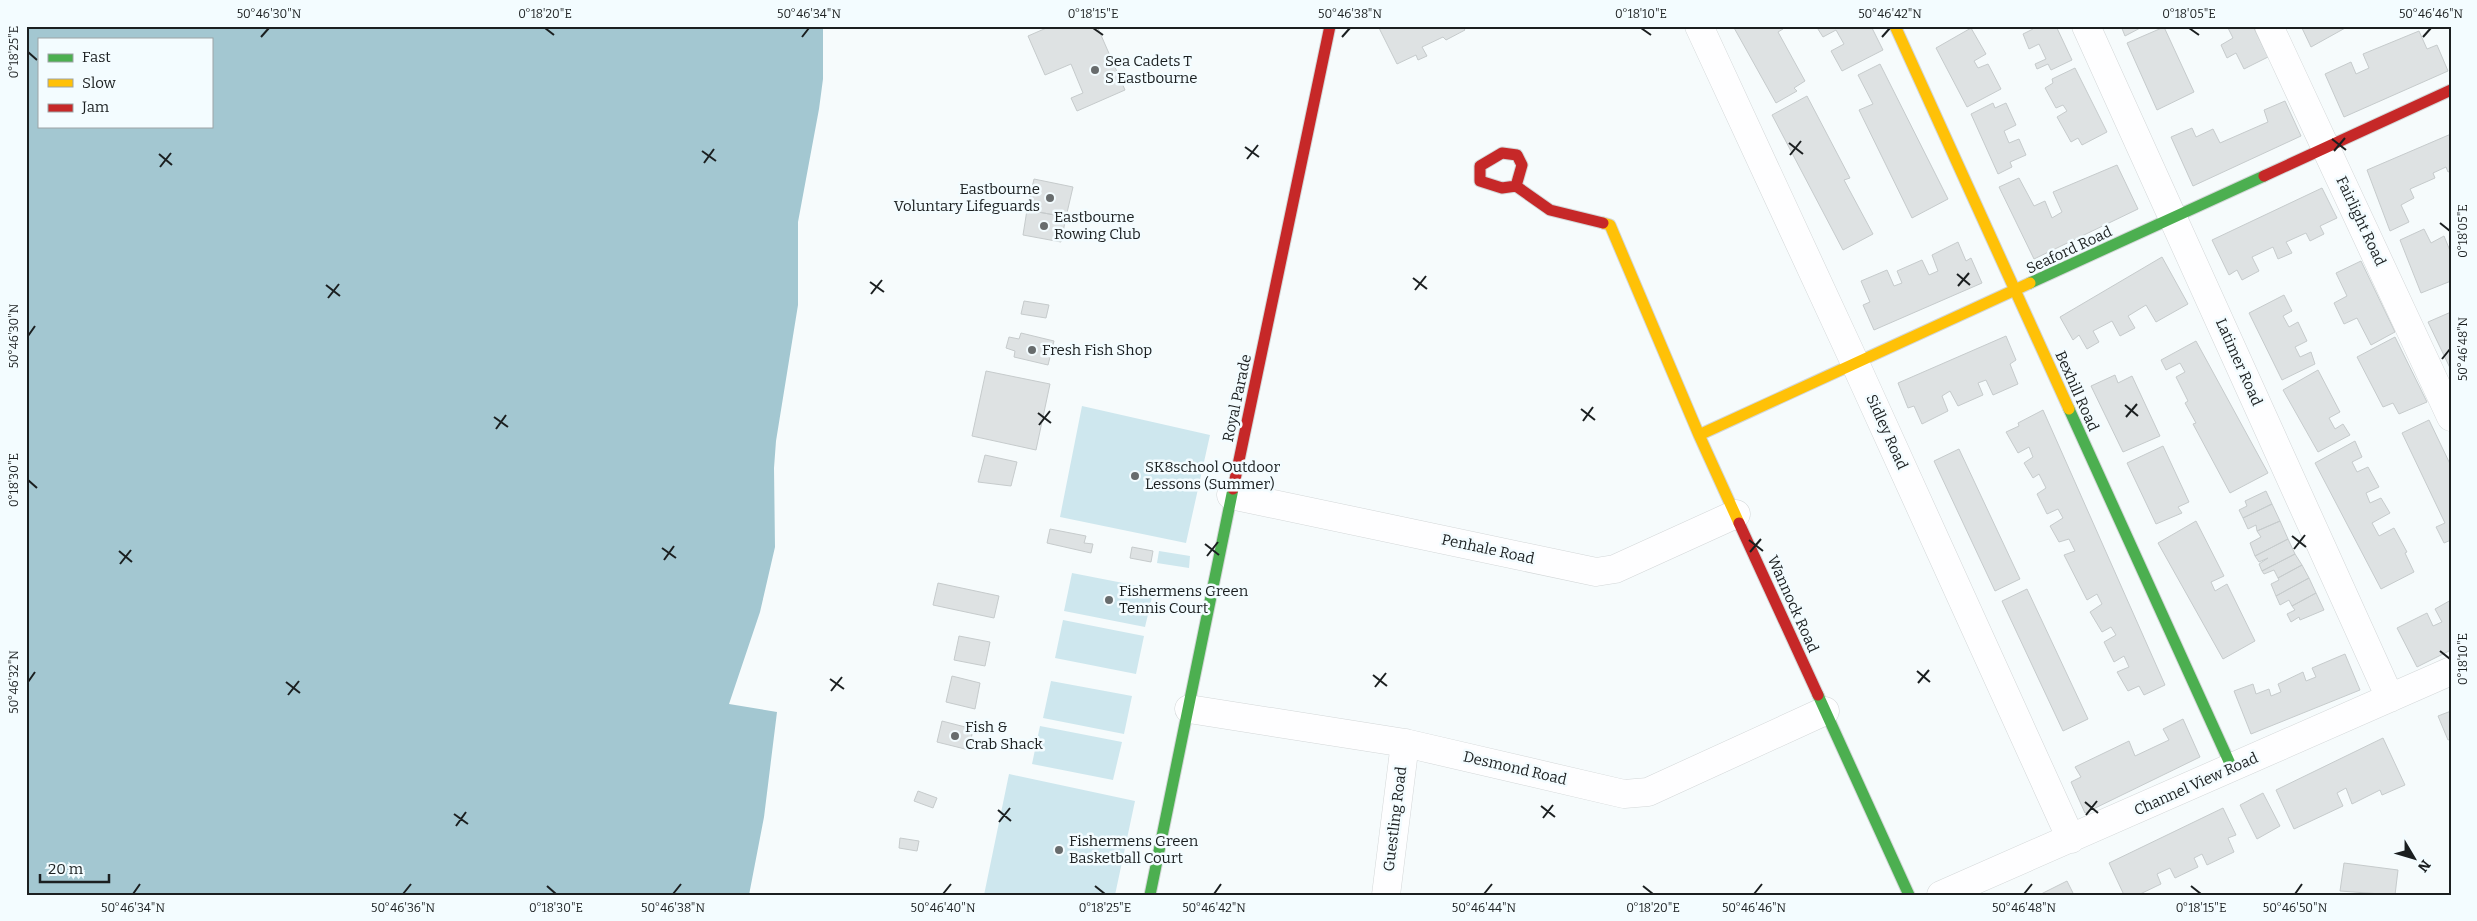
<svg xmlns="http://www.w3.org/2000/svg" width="2477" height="921" font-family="Bitter,serif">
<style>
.green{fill:#cee7ee}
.water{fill:#a3c7d1;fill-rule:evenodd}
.building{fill:#dee2e3;stroke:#c6cbcc}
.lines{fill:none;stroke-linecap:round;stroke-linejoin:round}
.street-casing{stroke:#d3d7d8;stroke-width:29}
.fast-casing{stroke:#d3d7d8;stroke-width:13}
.slow-casing{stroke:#d3d7d8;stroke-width:13}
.jam-casing{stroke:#d3d7d8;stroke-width:13}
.street{stroke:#fefeff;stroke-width:28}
.fast{stroke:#4caf50;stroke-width:11}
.slow{stroke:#ffc107;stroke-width:11}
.jam{stroke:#c62828;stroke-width:11}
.ticks{fill:none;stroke:#1b1f20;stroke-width:2}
.poi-dot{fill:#686c6d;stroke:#f3fcff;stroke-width:2}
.labels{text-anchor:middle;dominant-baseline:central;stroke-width:5;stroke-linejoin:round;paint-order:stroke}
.poi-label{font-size:15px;fill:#1b1f20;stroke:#f3fcff;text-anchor:start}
.street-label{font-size:15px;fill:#1b1f20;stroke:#f3fcff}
.neatline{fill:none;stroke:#1b1f20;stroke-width:2}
.ticks-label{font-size:12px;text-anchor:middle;fill:#1b1f20}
</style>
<rect width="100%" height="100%" fill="#f6fbfc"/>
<path class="green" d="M 1082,406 L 1210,435 L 1186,543 L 1060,517 Z
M 1159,551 L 1190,556 L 1189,568 L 1157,563 Z
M 1072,573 L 1154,589 L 1145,627 L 1064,611 Z
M 1063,620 L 1144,636 L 1136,674 L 1055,658 Z
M 1051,681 L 1132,696 L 1124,734 L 1043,718 Z
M 1040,726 L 1122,742 L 1113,780 L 1032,764 Z
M 1009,774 L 1135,801 L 1115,895 L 984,895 Z"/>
<path class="water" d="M 26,26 L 823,26 L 823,79 L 819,109 L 798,222 L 798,305 L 776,441 L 774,468 L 775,547 L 760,612 L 729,704 L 777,712 L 764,817 L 749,895 L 26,895 ZM 39,39 L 211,39 L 211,126 L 39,126 Z"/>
<path class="building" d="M 1051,26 L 1097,26 L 1125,90 L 1077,111 L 1071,98 L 1083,93 L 1071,64 L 1045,75 L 1028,36 Z
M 1378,26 L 1462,26 L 1465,30 L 1446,40 L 1443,37 L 1422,47 L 1427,56 L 1418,60 L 1416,55 L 1397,64 Z
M 1733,26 L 1781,26 L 1783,29 L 1778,32 L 1805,81 L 1794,88 L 1797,91 L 1776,103 Z
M 1816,26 L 1871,26 L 1883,50 L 1842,71 L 1831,51 L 1844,44 L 1836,30 L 1823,37 Z
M 2032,26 L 2056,26 L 2072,60 L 2051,70 L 2048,64 L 2037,69 L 2035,64 L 2046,59 L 2039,44 L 2029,49 L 2023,34 L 2033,29 Z
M 2121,26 L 2144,26 L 2125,36 Z
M 2227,26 L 2253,26 L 2268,57 L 2244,69 L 2236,53 L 2227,58 L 2221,45 L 2233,38 Z
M 2301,26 L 2347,26 L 2347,27 L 2311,47 Z
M 2164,27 L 2194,92 L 2157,110 L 2127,43 Z
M 1971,28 L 1986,54 L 1974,61 L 1978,68 L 1988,64 L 2001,89 L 1967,107 L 1936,48 Z
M 2419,31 L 2427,49 L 2437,45 L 2448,71 L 2344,117 L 2325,74 L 2351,62 L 2356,74 L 2369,68 L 2363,54 Z
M 1880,64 L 1948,199 L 1912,218 L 1859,110 L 1873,104 L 1858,75 Z
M 2075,68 L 2107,132 L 2082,145 L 2078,138 L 2071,142 L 2057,117 L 2067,111 L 2063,105 L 2056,108 L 2045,88 L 2053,83 L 2052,79 Z
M 1807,96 L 1850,178 L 1844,180 L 1873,234 L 1843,250 L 1772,115 Z
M 2285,101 L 2301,136 L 2193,186 L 2171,137 L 2192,128 L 2196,137 L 2213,129 L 2220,143 L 2268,122 L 2264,110 Z
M 1993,103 L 1995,108 L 2006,103 L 2016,125 L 2004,131 L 2009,143 L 2019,139 L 2026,155 L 2010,162 L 2012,167 L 1998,174 L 1971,114 Z
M 2451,134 L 2451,171 L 2448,172 L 2446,167 L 2433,173 L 2435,178 L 2410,189 L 2414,198 L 2401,205 L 2409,222 L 2390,231 L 2367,170 Z
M 2117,165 L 2138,209 L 2034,259 L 1999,187 L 2019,178 L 2034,206 L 2045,201 L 2052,218 L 2062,212 L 2053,192 Z
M 1034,179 L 1073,187 L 1066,217 L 1027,210 Z
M 2322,188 L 2337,218 L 2320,226 L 2324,234 L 2310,241 L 2306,233 L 2286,242 L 2292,253 L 2278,259 L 2273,247 L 2252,257 L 2259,271 L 2242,280 L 2237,270 L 2229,275 L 2212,240 Z
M 1027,210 L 1066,217 L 1061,242 L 1023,235 Z
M 2424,229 L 2431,243 L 2444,236 L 2451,253 L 2451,281 L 2421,293 L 2400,240 Z
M 1958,242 L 1966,261 L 1971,258 L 1982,283 L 1874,330 L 1863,305 L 1870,302 L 1861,281 L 1887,270 L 1894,286 L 1902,283 L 1897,271 L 1922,260 L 1929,275 L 1938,271 L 1932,255 Z
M 2162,257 L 2188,304 L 2156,322 L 2146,305 L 2128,316 L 2135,328 L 2120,336 L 2112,321 L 2093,331 L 2099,342 L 2087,349 L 2079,335 L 2073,340 L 2060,317 Z
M 2361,261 L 2395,332 L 2371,345 L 2357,318 L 2344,324 L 2334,303 L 2347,296 L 2336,273 Z
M 2284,295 L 2292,311 L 2283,316 L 2289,327 L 2298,322 L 2307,341 L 2295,347 L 2300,357 L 2311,352 L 2315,364 L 2282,380 L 2249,313 Z
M 1024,301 L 1049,305 L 1046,318 L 1021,314 Z
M 2451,312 L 2451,370 L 2428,322 Z
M 1021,333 L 1054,341 L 1048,365 L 1014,357 L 1015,351 L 1006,348 L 1009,337 L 1019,339 Z
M 2006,336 L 2016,360 L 2010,364 L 2018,384 L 1993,395 L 1986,380 L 1978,383 L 1983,395 L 1958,406 L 1950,391 L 1942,396 L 1948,411 L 1922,424 L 1914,406 L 1908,408 L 1898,383 Z
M 2395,337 L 2427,402 L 2399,414 L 2393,403 L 2383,407 L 2357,357 Z
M 2196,341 L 2268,473 L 2230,493 L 2193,424 L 2196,423 L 2185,403 L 2188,401 L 2176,377 L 2185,372 L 2180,363 L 2166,370 L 2161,360 Z
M 2318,370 L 2340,412 L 2329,418 L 2335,429 L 2343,424 L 2350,435 L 2318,452 L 2283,390 Z
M 986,371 L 1050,384 L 1036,450 L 972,436 Z
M 2115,375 L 2118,383 L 2132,376 L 2160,436 L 2123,452 L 2091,386 Z
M 2043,410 L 2165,685 L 2144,695 L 2139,686 L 2128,691 L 2117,672 L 2129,667 L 2124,656 L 2114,662 L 2104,642 L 2116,635 L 2111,627 L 2102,632 L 2090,612 L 2102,604 L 2097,594 L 2087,600 L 2064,555 L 2075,551 L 2069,539 L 2059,542 L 2050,526 L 2063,518 L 2058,509 L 2047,514 L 2037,494 L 2046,488 L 2039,474 L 2033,478 L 2024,463 L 2033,457 L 2029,447 L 2018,453 L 2006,432 L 2019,426 L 2018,423 Z
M 2429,420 L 2451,466 L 2451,540 L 2444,543 L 2436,527 L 2445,523 L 2402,433 Z
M 2355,441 L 2362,457 L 2352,462 L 2357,472 L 2368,467 L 2379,487 L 2366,493 L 2370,503 L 2381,498 L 2390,513 L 2372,523 L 2379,536 L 2394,528 L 2407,552 L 2405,553 L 2414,572 L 2381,589 L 2315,463 Z
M 2163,446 L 2189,502 L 2178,507 L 2182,513 L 2156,524 L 2127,463 Z
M 1959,449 L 2020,579 L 1995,591 L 1934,461 Z
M 985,455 L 1017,462 L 1011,486 L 978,482 Z
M 2266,491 L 2272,504 L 2243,518 L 2239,510 L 2247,506 L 2245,501 Z
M 2272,504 L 2280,521 L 2257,531 L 2256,525 L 2248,529 L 2243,518 Z
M 2196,521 L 2224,576 L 2211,582 L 2215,591 L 2227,584 L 2255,641 L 2223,659 L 2158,543 Z
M 2280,521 L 2288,539 L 2255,556 L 2250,543 L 2261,537 L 2257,531 Z
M 1050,529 L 1086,536 L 1084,543 L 1093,544 L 1091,553 L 1047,543 Z
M 2288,539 L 2295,554 L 2262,571 L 2259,564 L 2268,558 L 2259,562 L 2255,556 Z
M 1132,547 L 1153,551 L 1151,562 L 1130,558 Z
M 2295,554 L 2302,565 L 2278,578 L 2274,570 L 2264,574 L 2262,571 Z
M 2302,565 L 2309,578 L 2276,596 L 2271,584 L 2279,580 L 2278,578 Z
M 2309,578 L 2316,593 L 2292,606 L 2289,600 L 2280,605 L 2276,596 Z
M 938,583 L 999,596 L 994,618 L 933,605 Z
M 2027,589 L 2088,719 L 2063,731 L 2002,601 Z
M 2316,593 L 2324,610 L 2300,620 L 2299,617 L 2291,622 L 2287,614 L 2295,610 L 2292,606 Z
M 2451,600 L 2451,650 L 2417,667 L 2397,628 L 2427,613 L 2433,626 L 2442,622 L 2435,609 Z
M 959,636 L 990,642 L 985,666 L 954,660 Z
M 2345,654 L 2360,690 L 2251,734 L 2234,691 L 2253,684 L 2256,694 L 2269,689 L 2271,696 L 2281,692 L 2278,684 L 2303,672 L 2306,681 L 2316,677 L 2312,668 Z
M 952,676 L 980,683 L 975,709 L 946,702 Z
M 2451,711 L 2451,739 L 2448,740 L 2438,716 Z
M 2183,719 L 2200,757 L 2085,813 L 2071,782 L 2081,777 L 2075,767 L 2129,741 L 2135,756 L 2169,740 L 2163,729 Z
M 942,721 L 973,729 L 969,750 L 937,742 Z
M 2383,738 L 2405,785 L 2382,795 L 2380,790 L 2352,804 L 2346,788 L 2337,793 L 2343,806 L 2294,829 L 2276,790 Z
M 918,791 L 937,798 L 933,808 L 914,801 Z
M 2263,793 L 2280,826 L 2257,839 L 2240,805 Z
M 2223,808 L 2236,835 L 2228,838 L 2234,852 L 2207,865 L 2202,854 L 2194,858 L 2198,867 L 2175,878 L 2170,868 L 2157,874 L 2161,884 L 2138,895 L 2124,895 L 2109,863 Z
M 900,838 L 919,841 L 917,851 L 899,848 Z
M 2344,863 L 2398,870 L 2395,895 L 2340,891 Z
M 2067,881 L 2074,895 L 2039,895 Z"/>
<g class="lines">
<g class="street-casing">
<path id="street" d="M 1699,26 L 1855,363 L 2071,839
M 2086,26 L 2390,698
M 2269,26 L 2451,417
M 1231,495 L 1596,572 L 1615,569 L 1736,514
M 1189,709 L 1405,743 L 1624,794 L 1648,792 L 1825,711
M 1386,895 L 1405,743
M 1941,895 L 2451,671"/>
</g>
<g class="fast-casing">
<path id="fast" d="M 2030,283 L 2264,176
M 2069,409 L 2232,768
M 1818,695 L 1909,895
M 1150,895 L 1233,489"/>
</g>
<g class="slow-casing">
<path id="slow" d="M 1895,26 L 2069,409
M 1603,223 L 1610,225 L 1699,435 L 1739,523
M 1699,435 L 2030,283"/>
</g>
<g class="jam-casing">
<path id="jam" d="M 2264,176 L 2451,90
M 1516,186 L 1502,188 L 1480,181 L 1480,166 L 1502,153 L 1517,155 L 1522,165 L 1516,186 L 1550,210 L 1603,223
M 1233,489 L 1330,26
M 1739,523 L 1818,695"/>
</g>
<use href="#street" class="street"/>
<use href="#fast" class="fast"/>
<use href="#slow" class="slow"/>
<use href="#jam" class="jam"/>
</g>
<path class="ticks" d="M 545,28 L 554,35M 1093,28 L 1103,35M 1641,28 L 1651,35M 2189,28 L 2199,35M 261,37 L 269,28M 802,37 L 809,28M 1342,37 L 1350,28M 1882,37 L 1890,28M 2423,37 L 2431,28M 28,52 L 37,60M 2332,139 L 2346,150M 1789,143 L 1803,154M 1245,147 L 1259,157M 702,151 L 716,161M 2334,151 L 2345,138M 159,154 L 172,165M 1790,155 L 1801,141M 1247,159 L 1258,145M 704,163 L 714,149M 160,167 L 171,153M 2440,223 L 2450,231M 1957,274 L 1970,285M 1413,278 L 1427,289M 870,282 L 884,292M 326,285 L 340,296M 1958,286 L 1969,273M 1415,290 L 1426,276M 871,294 L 882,280M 328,298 L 339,284M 28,336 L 35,326M 2442,359 L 2450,349M 2125,405 L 2138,416M 1581,409 L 1595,420M 1038,413 L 1051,423M 494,417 L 508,427M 2126,417 L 2137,404M 1583,421 L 1593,407M 1039,425 L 1050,411M 496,429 L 506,415M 28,480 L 37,488M 2292,536 L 2306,547M 1749,540 L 1763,551M 1205,544 L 1219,555M 662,548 L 676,558M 2294,549 L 2305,535M 119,551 L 132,562M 1750,552 L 1761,539M 1207,556 L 1218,542M 664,560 L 674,546M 120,564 L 131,550M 2440,651 L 2450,659M 1917,671 L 1930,682M 1373,675 L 1387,686M 830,679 L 844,689M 28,682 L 35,672M 286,682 L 300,693M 1918,683 L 1929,670M 1375,687 L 1386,673M 831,691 L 842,677M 288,695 L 299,681M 2085,802 L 2098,813M 1541,806 L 1555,817M 998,810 L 1011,821M 454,814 L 468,824M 2086,815 L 2097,801M 1543,818 L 1553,805M 999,822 L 1010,808M 456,826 L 466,812M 547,886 L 556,894M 1095,886 L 1105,894M 1643,886 L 1653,894M 2191,886 L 2201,894M 133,894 L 140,884M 403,894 L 411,884M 673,894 L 681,884M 943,894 L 951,884M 1214,894 L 1221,884M 1484,894 L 1492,884M 1754,894 L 1762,884M 2024,894 L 2032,884M 2295,894 L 2302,884"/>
<g class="poi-dot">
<circle cx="1095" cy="70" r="5"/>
<circle cx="1050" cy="198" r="5"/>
<circle cx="1044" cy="226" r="5"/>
<circle cx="1032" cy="350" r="5"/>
<circle cx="1135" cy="476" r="5"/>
<circle cx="1109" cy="600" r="5"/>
<circle cx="955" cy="736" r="5"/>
<circle cx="1059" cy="850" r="5"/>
</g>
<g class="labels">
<g class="poi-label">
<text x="1105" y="61">Sea Cadets T<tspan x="1105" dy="17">S Eastbourne</tspan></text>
<text x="1040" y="189" text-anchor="end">Eastbourne<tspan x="1040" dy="17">Voluntary Lifeguards</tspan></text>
<text x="1054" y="217">Eastbourne<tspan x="1054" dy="17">Rowing Club</tspan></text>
<text x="1042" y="350">Fresh Fish Shop</text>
<text x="1145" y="467">SK8school Outdoor<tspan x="1145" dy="17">Lessons (Summer)</tspan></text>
<text x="1119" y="591">Fishermens Green<tspan x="1119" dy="17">Tennis Court</tspan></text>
<text x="965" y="727">Fish &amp;<tspan x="965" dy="17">Crab Shack</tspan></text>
<text x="1069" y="841">Fishermens Green<tspan x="1069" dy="17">Basketball Court</tspan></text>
</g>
<g class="street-label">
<text transform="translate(2361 221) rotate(65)">Fairlight Road</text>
<text transform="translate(2069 250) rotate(-25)">Seaford Road</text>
<text transform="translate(2239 362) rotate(66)">Latimer Road</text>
<text transform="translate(2077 391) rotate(66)">Bexhill Road</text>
<text transform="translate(1237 398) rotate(-78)">Royal Parade</text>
<text transform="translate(1887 432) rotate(66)">Sidley Road</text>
<text transform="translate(1488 549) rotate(12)">Penhale Road</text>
<text transform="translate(1793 604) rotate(66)">Wannock Road</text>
<text transform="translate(1515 768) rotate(13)">Desmond Road</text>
<text transform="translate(2196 784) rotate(-24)">Channel View Road</text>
<text transform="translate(1395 819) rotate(-83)">Guestling Road</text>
</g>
</g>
<rect width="2477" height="921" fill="none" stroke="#f3fcff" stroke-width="55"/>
<rect x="38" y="38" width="175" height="90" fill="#f3fcff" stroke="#9da4a6"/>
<rect x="48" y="54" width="25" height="8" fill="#4caf50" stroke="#9da4a6"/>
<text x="82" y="62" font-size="15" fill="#1b1f20">Fast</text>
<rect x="48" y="79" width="25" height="8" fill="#ffc107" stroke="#9da4a6"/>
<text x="82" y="88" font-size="15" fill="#1b1f20">Slow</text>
<rect x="48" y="104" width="25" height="8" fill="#c62828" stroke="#9da4a6"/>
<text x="82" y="112" font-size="15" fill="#1b1f20">Jam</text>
<g transform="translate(2414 858) rotate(128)" stroke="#f3fcff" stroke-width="4" paint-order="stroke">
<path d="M0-4L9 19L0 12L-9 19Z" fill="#1b1f20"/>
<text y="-8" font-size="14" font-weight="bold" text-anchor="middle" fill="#1b1f20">N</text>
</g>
<path d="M40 874v8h69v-8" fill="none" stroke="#1b1f20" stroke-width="2.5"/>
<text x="48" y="874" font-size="15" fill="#1b1f20" stroke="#f3fcff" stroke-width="4" paint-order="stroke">20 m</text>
<rect x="28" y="28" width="2422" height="866" class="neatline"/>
<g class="ticks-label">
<text x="269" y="18">50°46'30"N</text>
<text x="545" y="18">0°18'20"E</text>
<text x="809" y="18">50°46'34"N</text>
<text x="1093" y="18">0°18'15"E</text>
<text x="1350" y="18">50°46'38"N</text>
<text x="1641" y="18">0°18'10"E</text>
<text x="1890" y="18">50°46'42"N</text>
<text x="2189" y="18">0°18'05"E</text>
<text x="2431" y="18">50°46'46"N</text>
<text transform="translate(14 52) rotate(-90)" y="4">0°18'25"E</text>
<text transform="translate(2463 231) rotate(-90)" y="4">0°18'05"E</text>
<text transform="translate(14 336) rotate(-90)" y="4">50°46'30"N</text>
<text transform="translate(2463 349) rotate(-90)" y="4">50°46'48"N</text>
<text transform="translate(14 480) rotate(-90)" y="4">0°18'30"E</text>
<text transform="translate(2463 659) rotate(-90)" y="4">0°18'10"E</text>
<text transform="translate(14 682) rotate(-90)" y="4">50°46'32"N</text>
<text x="133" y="912">50°46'34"N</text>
<text x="403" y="912">50°46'36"N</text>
<text x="556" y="912">0°18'30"E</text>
<text x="673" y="912">50°46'38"N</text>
<text x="943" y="912">50°46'40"N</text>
<text x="1105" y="912">0°18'25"E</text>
<text x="1214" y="912">50°46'42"N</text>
<text x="1484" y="912">50°46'44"N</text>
<text x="1653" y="912">0°18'20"E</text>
<text x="1754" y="912">50°46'46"N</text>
<text x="2024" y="912">50°46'48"N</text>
<text x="2201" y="912">0°18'15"E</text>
<text x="2295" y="912">50°46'50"N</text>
</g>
</svg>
